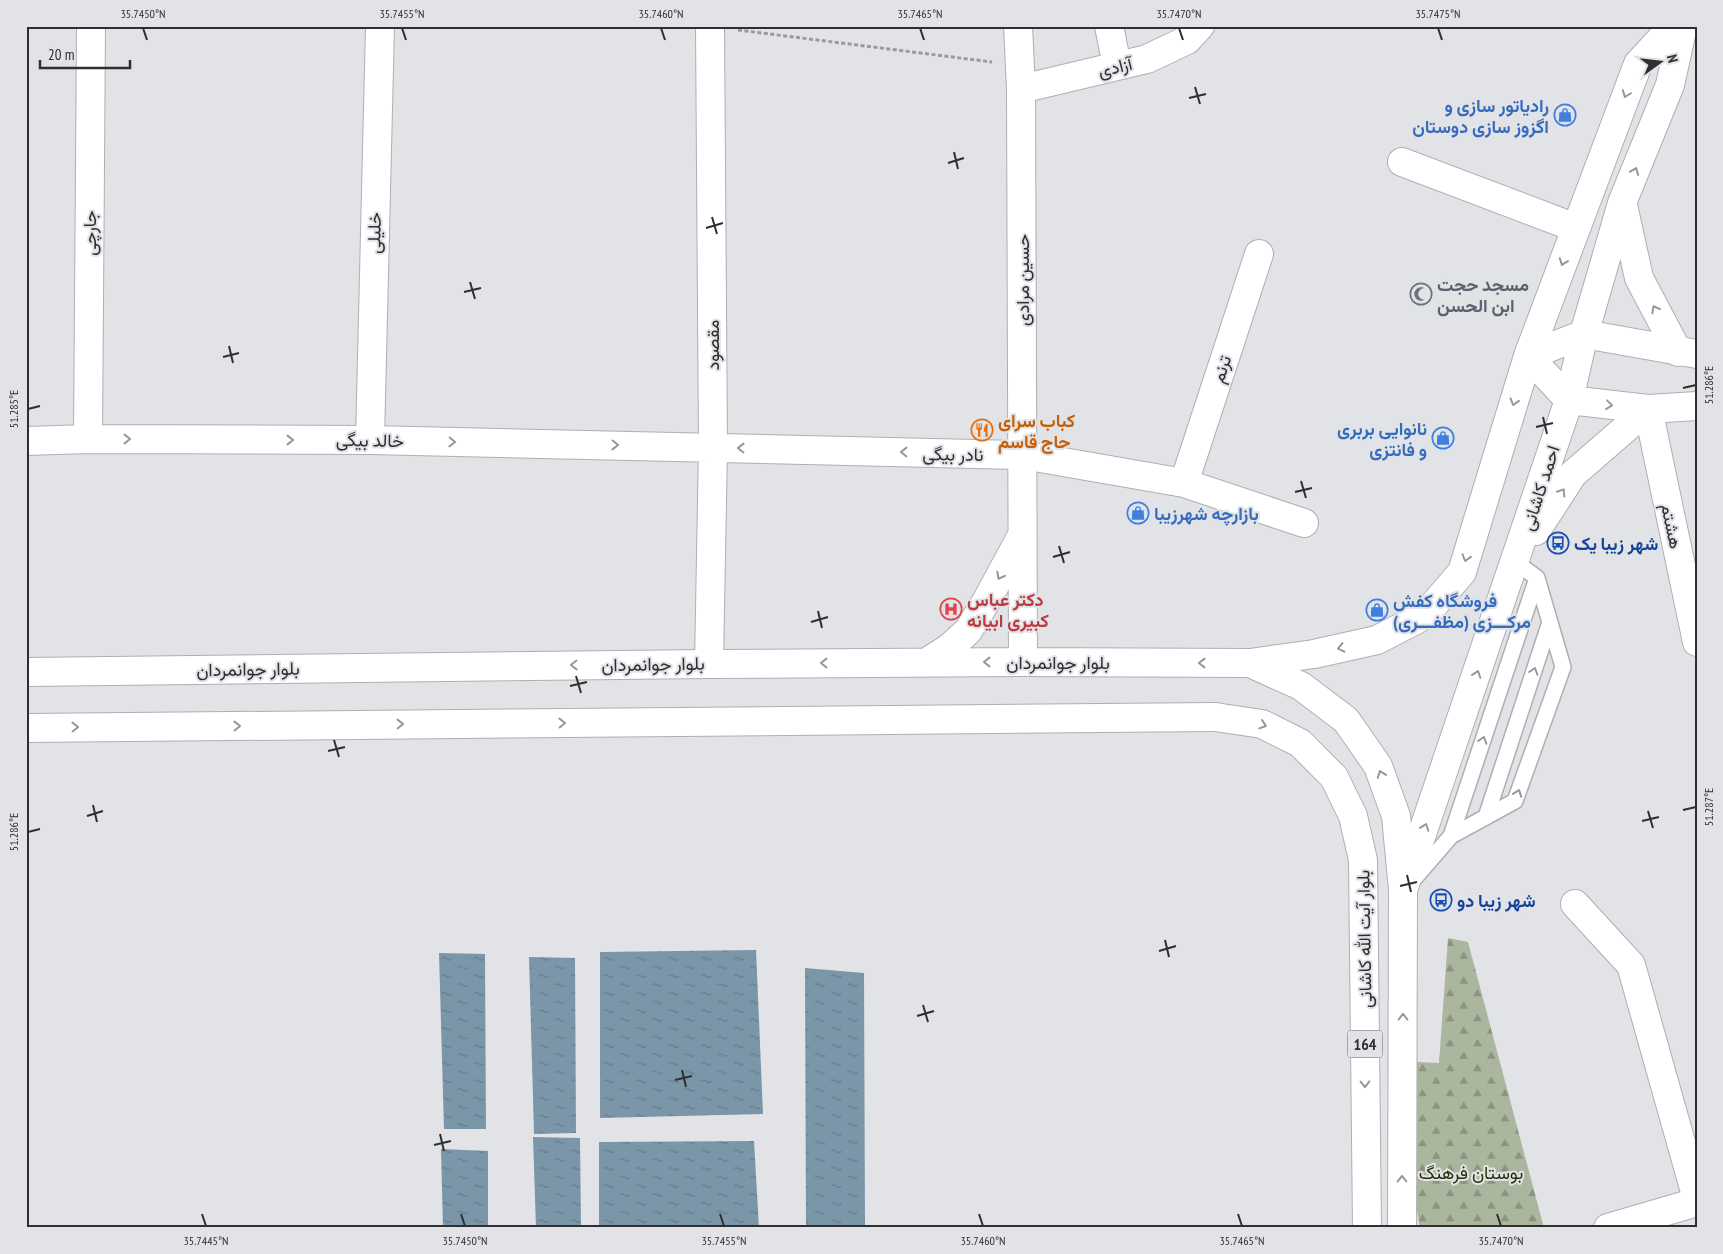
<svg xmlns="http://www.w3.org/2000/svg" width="1723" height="1254" font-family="'PT Sans Narrow',Vazirmatn,sans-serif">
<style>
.forest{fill:url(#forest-firs)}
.water{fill:url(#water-ripples)}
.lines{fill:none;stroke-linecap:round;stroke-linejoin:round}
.lane-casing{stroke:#aeafb3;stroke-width:18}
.street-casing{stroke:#aeafb3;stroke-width:30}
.secondary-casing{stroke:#aeafb3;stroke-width:30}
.primary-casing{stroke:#aeafb3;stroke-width:30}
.path{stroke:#999a9d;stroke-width:3;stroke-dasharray:4 2.5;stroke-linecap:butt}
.lane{stroke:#fff;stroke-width:15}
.street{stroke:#fff;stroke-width:28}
.secondary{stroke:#fff;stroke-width:28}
.primary{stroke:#fff;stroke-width:28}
.oneway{stroke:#979798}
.ticks{fill:none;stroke:#2f2f31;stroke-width:2}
.labels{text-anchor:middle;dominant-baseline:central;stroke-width:4;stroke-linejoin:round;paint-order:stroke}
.shield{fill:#e2e3e7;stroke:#656568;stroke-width:1}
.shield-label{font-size:16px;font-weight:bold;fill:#2f2f31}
.street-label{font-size:18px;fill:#2f2f31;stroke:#e2e3e7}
.shop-label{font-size:18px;font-weight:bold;fill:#366cbe;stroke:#e2e3e7;text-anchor:end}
.worship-label{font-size:18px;font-weight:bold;fill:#5b616d;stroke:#e2e3e7;text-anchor:start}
.food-label{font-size:18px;font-weight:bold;fill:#c56008;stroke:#e2e3e7;text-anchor:start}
.transit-label{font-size:18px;font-weight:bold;fill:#164399;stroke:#e2e3e7;text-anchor:start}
.health-label{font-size:18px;font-weight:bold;fill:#be3a42;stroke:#e2e3e7;text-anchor:start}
.park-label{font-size:18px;fill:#223204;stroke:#e2e3e7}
.neatline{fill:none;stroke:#2f2f31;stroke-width:2}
.ticks-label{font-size:12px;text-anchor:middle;fill:#2f2f31}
</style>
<defs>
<pattern id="forest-firs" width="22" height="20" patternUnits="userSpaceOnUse" patternTransform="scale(1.25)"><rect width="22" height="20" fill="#abb69e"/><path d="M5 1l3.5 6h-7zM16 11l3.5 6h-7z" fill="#8c9481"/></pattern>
<pattern id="water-ripples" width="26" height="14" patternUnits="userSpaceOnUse" patternTransform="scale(1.25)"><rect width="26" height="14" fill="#7b96a8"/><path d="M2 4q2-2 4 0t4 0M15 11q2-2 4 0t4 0" fill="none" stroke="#657b89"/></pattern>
</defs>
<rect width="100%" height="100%" fill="#e2e3e7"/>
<path class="forest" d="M 1448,938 L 1468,942 L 1544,1228 L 1420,1228 L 1415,1199 L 1417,1062 L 1439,1063 Z"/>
<path class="water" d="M 756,950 L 763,1114 L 600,1118 L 600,952 Z
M 439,953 L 485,954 L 486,1129 L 444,1129 Z
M 529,957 L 575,958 L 576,1133 L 534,1134 Z
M 805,968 L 864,973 L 865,1228 L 806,1228 Z
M 533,1137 L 580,1138 L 581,1228 L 536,1228 Z
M 754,1141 L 759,1228 L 599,1228 L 599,1142 Z
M 441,1149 L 488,1151 L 488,1228 L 443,1228 Z"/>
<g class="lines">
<g class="lane-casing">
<path id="lane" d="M 1486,817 L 1550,622
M 1451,836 L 1537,578
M 1413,880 L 1451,836 L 1515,801 L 1563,667 L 1537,578 L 1516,562"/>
</g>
<g class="street-casing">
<path id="street" d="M 1109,26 L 1117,66
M 1021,89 L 1147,59 L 1187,40 L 1200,26
M 1402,162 L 1576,228
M 1648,409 L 1697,642
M 88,439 L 91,26
M 370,440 L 380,26
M 26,441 L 88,439 L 370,440 L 1023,455 L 1184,483 L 1304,523
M 1184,483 L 1259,254
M 709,664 L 713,447 L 710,26
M 1575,904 L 1631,965 L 1697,1199"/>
</g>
<g class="secondary-casing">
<path id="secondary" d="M 1018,26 L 1021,89 L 1023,662
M 1623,205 L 1639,278 L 1678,352
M 1528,356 L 1569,400 L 1648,409 L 1697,406
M 1528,356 L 1584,334 L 1697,354
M 1536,531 L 1573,474 L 1648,409
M 927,662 L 949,648 L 968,631 L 987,600 L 1021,537
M 26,672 L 709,664 L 1023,662 L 1250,663 L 1314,654 L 1377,640 L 1425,615 L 1462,572 L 1528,356 L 1638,64 L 1673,26
M 26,728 L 1215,717
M 1403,890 L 1569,400 L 1584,334 L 1622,203 L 1670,85 L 1683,26
M 1608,1228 L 1697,1202"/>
</g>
<g class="primary-casing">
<path id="primary" d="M 1250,663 L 1301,686 L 1346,720 L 1378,766 L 1396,816 L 1403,890 L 1402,1228
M 1215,717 L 1262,724 L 1300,743 L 1334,777 L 1353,816 L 1363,860 L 1367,1228"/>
</g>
<path class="path" d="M 738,30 L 992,62"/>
<use href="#lane" class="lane"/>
<use href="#street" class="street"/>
<use href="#secondary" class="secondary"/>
<use href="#primary" class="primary"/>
</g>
<defs><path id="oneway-chevron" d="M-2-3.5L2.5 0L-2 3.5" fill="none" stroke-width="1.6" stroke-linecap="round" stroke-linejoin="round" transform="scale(1.25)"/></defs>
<g class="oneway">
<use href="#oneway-chevron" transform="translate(1626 94) rotate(111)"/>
<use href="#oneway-chevron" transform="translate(1635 171) rotate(-68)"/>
<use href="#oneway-chevron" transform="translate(1563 262) rotate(110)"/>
<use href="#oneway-chevron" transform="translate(1655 309) rotate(-118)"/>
<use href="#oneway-chevron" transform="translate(1514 402) rotate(107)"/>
<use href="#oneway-chevron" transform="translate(1609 405) rotate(7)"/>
<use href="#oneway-chevron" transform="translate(127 439)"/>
<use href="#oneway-chevron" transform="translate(290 440)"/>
<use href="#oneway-chevron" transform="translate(452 442) rotate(1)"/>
<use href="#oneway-chevron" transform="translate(615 445) rotate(1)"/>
<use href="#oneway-chevron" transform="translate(741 448) rotate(-179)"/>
<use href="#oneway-chevron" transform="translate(904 452) rotate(-179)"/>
<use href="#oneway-chevron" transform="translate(1562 492) rotate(-57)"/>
<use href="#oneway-chevron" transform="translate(1466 558) rotate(107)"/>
<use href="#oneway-chevron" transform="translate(1000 576) rotate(118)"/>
<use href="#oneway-chevron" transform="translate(1341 648) rotate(167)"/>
<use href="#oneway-chevron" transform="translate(987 662) rotate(180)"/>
<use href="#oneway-chevron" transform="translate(824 663) rotate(180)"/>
<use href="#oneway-chevron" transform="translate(1202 663) rotate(-180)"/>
<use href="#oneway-chevron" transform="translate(574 665) rotate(179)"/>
<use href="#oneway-chevron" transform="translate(1534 671) rotate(-72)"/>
<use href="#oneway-chevron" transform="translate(1477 674) rotate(-71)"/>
<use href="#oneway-chevron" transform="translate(562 723) rotate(-1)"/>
<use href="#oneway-chevron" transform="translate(400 724) rotate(-1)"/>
<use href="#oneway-chevron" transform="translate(1263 725) rotate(19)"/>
<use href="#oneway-chevron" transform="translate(237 726) rotate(-1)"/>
<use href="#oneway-chevron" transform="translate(75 727) rotate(-1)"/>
<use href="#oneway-chevron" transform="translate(1483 740) rotate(-72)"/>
<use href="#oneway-chevron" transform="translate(1381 774) rotate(-110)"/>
<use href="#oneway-chevron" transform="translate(1518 793) rotate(-70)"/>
<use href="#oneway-chevron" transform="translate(1425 827) rotate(-71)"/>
<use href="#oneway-chevron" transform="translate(1403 1017) rotate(-90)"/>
<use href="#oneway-chevron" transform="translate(1365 1084) rotate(89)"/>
<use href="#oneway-chevron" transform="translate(1402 1179) rotate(-90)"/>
</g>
<path class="ticks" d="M 143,28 L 147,40M 402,28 L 406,40M 661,28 L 665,40M 920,28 L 924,40M 1179,28 L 1183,40M 1438,28 L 1442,40M 1195,87 L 1200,104M 1189,98 L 1206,94M 954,152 L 958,169M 948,163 L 964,158M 712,217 L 717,234M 706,228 L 723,223M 470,282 L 475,299M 464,292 L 481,288M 229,346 L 233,363M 223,357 L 239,353M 1683,388 L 1696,385M 28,409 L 40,406M 1543,417 L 1547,434M 1536,427 L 1553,423M 1301,481 L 1306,498M 1295,492 L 1312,488M 1059,546 L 1064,563M 1053,557 L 1070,552M 818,611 L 822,628M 811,622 L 828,617M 576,676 L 581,693M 570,686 L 587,682M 334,740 L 339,757M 328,751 L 345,747M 93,805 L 97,822M 1683,810 L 1696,807M 1648,811 L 1653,828M 87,816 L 103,811M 1642,821 L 1659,817M 28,832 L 40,829M 1407,875 L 1411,892M 1400,886 L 1417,882M 1165,940 L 1169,957M 1159,951 L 1176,946M 923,1005 L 928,1022M 917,1016 L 934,1011M 682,1070 L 686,1087M 675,1080 L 692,1076M 440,1134 L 444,1151M 434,1145 L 451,1141M 202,1214 L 206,1226M 461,1214 L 465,1226M 720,1214 L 724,1226M 979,1214 L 983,1226M 1238,1214 L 1242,1226M 1497,1214 L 1501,1226"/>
<defs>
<g id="shop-ring" transform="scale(1.125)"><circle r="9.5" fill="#e2e3e7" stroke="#3f7fe0" stroke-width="1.5"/><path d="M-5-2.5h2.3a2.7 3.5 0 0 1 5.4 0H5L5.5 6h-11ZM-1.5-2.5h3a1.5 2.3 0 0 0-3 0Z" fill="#3f7fe0"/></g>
<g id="mosque-ring" transform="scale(1.125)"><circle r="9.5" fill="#e2e3e7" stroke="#6b7280" stroke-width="1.5"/><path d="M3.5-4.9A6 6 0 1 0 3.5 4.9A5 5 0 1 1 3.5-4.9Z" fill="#6b7280"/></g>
<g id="restaurant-ring" transform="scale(1.125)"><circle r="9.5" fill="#e2e3e7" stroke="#e8710a" stroke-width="1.5"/><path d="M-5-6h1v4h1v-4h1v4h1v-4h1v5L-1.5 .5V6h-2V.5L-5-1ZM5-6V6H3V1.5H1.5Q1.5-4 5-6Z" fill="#e8710a"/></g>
<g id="bus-ring" transform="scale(1.125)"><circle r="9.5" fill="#e2e3e7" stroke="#1a4fb4" stroke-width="1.5"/><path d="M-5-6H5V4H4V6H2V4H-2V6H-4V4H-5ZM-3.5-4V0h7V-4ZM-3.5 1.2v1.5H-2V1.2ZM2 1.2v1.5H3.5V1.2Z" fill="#1a4fb4"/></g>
<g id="hospital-ring" transform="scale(1.125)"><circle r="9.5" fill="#e2e3e7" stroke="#e0444e" stroke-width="1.5"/><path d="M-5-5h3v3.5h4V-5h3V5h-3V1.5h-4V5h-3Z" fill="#e0444e"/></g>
</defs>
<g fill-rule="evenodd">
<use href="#shop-ring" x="1565" y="115"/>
<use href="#mosque-ring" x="1421" y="294"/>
<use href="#restaurant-ring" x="982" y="430"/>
<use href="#shop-ring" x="1443" y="438"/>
<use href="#shop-ring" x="1138" y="513"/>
<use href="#bus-ring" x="1558" y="543"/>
<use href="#hospital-ring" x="951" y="609"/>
<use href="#shop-ring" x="1377" y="610"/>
<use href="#bus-ring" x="1441" y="900"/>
</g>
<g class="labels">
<rect class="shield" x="1347.5" y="1030.5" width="35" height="27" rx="4"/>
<g class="shield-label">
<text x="1365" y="1044">164</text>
</g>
<g class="street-label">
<text transform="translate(1115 67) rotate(-14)">آزادی</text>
<text transform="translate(89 233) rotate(-90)">جارچی</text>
<text transform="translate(374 233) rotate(-89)">خلیلی</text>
<text transform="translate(1022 280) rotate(-90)">حسین مرادی</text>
<text transform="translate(712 345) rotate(-90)">مقصود</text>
<text transform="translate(1221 369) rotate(-72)">ترنم</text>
<text transform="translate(370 440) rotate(1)">خالد بیگی</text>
<text transform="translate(953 454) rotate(1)">نادر بیگی</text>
<text transform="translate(1540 488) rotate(-72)">احمد کاشانی</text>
<text transform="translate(1672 526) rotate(78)">هشتم</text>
<text x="1058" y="662">بلوار جوانمردان</text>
<text transform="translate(653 664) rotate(-1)">بلوار جوانمردان</text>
<text transform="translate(248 669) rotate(-1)">بلوار جوانمردان</text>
<text transform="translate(1364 939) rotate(-91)">بلوار آیت الله کاشانی</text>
</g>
<g class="shop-label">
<text x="1549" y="105">رادیاتور سازی و<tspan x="1549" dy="21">اگزوز سازی دوستان</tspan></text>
<text x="1427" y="428">نانوایی بربری<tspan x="1427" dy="21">و فانتزی</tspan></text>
<text x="1154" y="513" text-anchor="start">بازارچه شهرزیبا</text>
<text x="1393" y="600" text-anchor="start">فروشگاه کفش<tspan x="1393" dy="21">مرکـــزی (مظفـــری)</tspan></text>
</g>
<g class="worship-label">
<text x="1437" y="284">مسجد حجت<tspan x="1437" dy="21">ابن الحسن</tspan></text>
</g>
<g class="food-label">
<text x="998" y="420">کباب سرای<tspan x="998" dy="21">حاج قاسم</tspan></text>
</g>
<g class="transit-label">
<text x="1574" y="543">شهر زیبا یک</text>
<text x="1457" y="900">شهر زیبا دو</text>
</g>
<g class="health-label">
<text x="967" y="599">دکتر عباس<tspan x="967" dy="21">کبیری ابیانه</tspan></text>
</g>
<g class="park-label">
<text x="1471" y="1172">بوستان فرهنگ</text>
</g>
</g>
<rect width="1723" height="1254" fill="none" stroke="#e2e3e7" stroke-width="55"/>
<g transform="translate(1660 62) rotate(75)" stroke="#e2e3e7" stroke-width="4" paint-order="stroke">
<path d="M0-4L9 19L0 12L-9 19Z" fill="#2f2f31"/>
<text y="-8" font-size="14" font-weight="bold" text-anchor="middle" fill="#2f2f31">N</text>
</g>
<path d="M40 60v8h90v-8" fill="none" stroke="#2f2f31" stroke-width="2.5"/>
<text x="48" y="60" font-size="15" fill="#2f2f31" stroke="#e2e3e7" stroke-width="4" paint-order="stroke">20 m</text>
<rect x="28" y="28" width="1668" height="1198" class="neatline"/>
<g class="ticks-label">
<text x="143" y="18">35.7450°N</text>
<text x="402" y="18">35.7455°N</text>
<text x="661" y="18">35.7460°N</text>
<text x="920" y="18">35.7465°N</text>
<text x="1179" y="18">35.7470°N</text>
<text x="1438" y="18">35.7475°N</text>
<text transform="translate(1709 385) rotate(-90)" y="4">51.286°E</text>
<text transform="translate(14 409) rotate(-90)" y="4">51.285°E</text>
<text transform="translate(1709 807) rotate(-90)" y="4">51.287°E</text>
<text transform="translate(14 832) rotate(-90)" y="4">51.286°E</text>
<text x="206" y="1245">35.7445°N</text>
<text x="465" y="1245">35.7450°N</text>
<text x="724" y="1245">35.7455°N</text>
<text x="983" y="1245">35.7460°N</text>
<text x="1242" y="1245">35.7465°N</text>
<text x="1501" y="1245">35.7470°N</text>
</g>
</svg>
